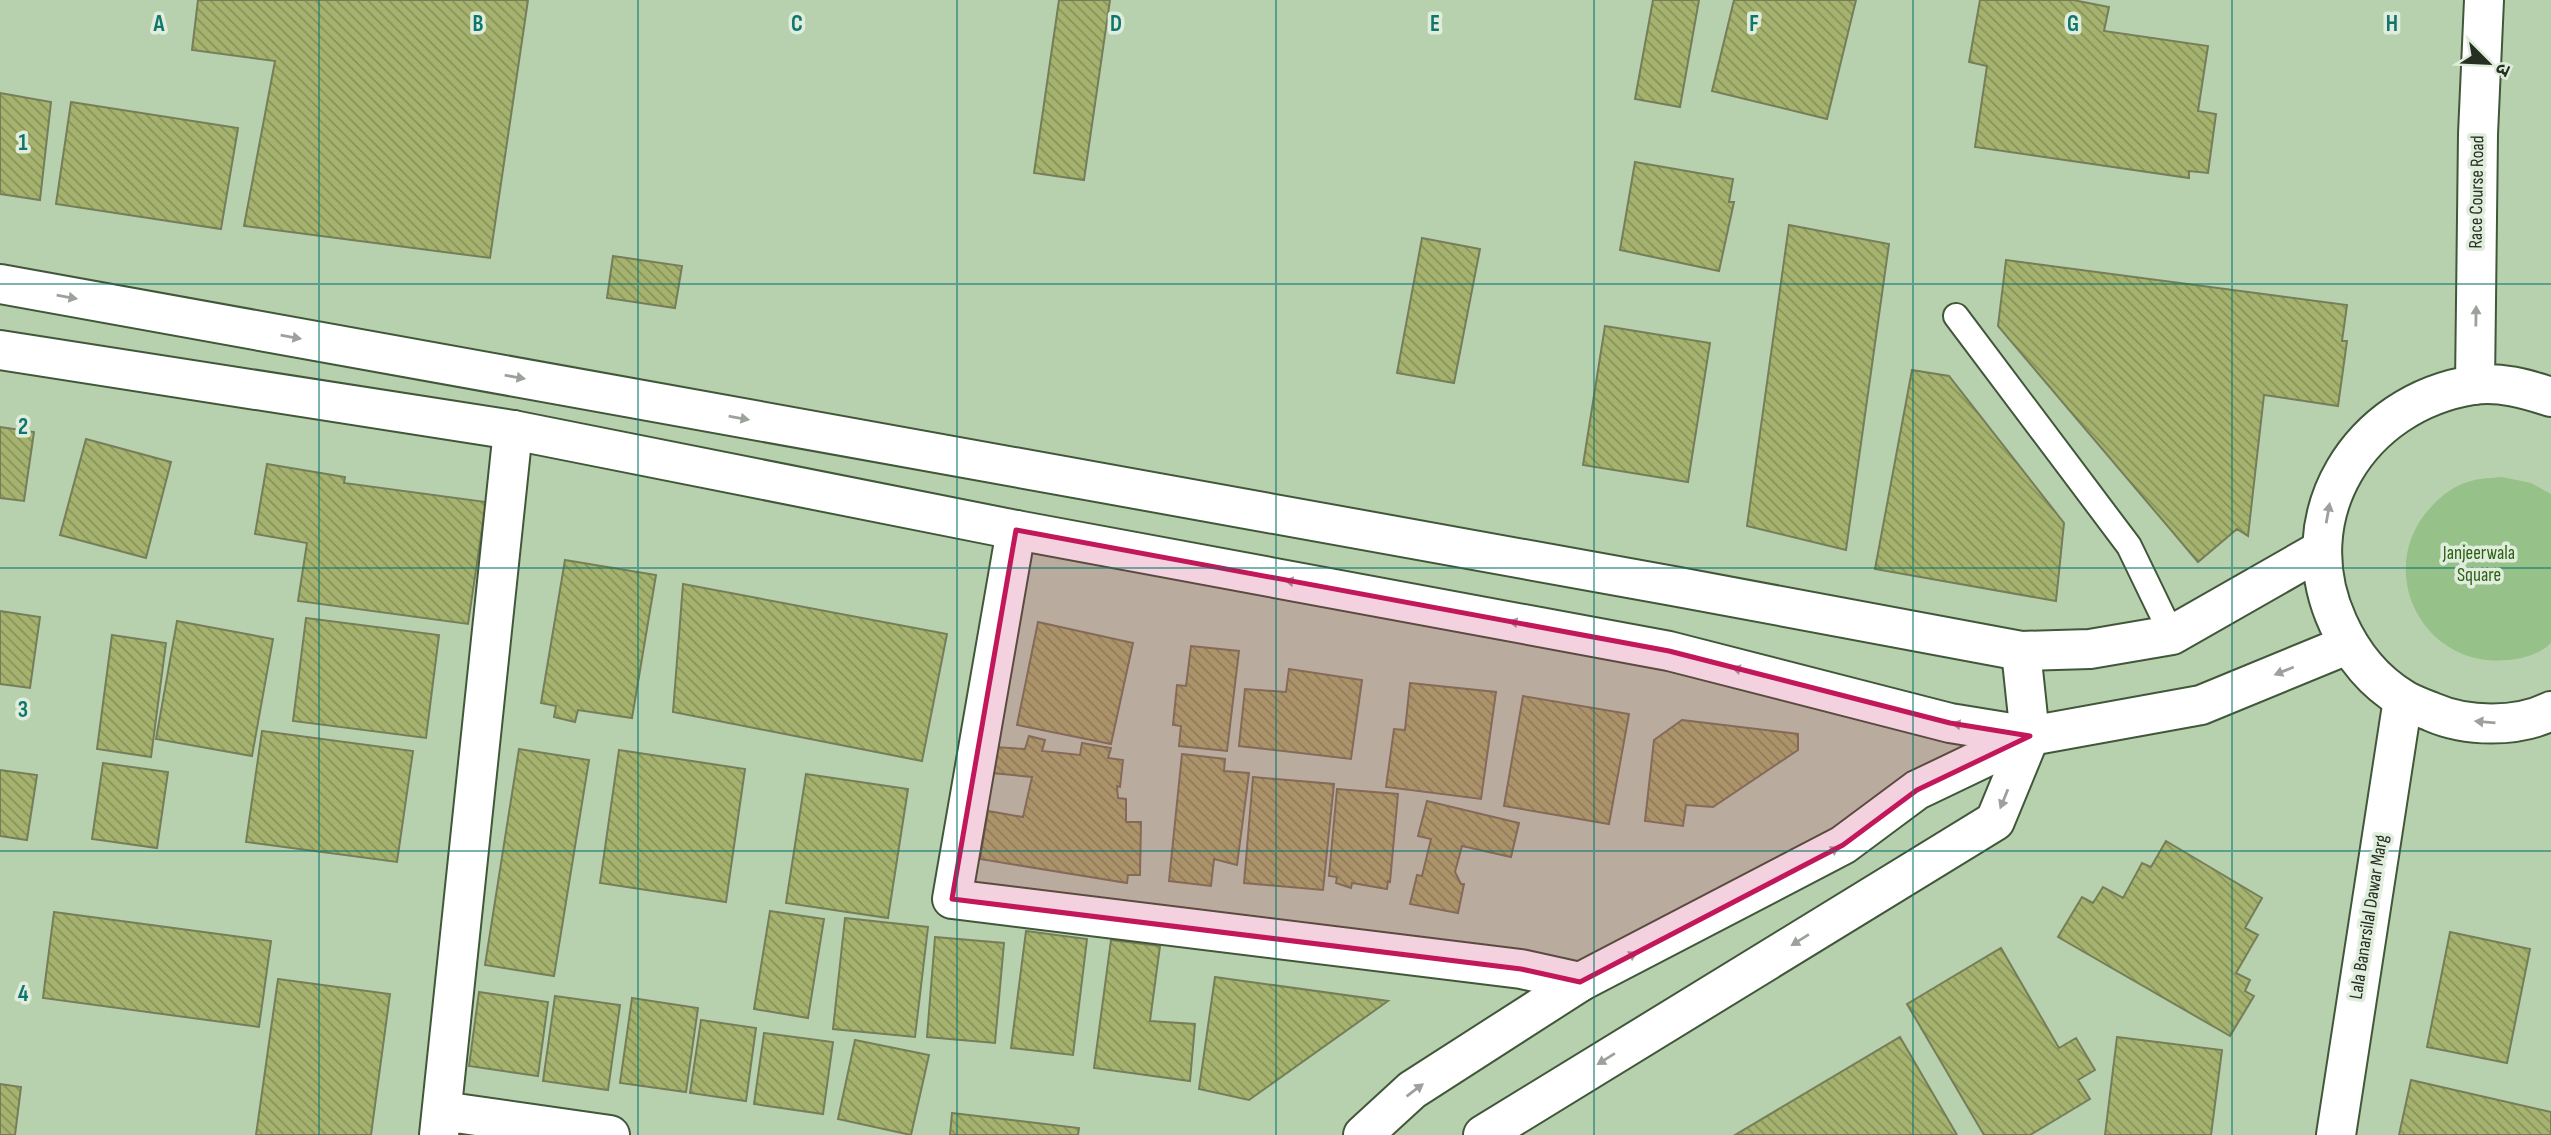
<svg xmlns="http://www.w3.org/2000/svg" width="2551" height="1135" font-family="'Sofia Sans Condensed','Noto Sans Devanagari',sans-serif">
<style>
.green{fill:#96c188}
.building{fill:url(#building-back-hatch);stroke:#767e59;stroke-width:2}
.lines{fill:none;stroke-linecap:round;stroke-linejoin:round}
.lane-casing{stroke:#41573a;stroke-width:28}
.street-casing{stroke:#41573a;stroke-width:42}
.secondary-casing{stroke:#41573a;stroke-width:42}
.lane{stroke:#fff;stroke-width:24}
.street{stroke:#fff;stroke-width:38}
.secondary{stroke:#fff;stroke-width:38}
.oneway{fill:#9da19c}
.marked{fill:#c2185b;fill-opacity:0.2;stroke:#c2185b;stroke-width:5;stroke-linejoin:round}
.grid{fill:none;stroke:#0f766e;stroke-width:2;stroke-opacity:0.55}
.labels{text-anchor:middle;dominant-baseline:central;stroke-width:7;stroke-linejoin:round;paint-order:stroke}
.street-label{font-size:19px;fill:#252f22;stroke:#e0eddc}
.park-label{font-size:19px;fill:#2c6114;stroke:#e0eddc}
.grid-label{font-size:23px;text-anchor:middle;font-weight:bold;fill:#0f766e;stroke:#e0eddc;stroke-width:7;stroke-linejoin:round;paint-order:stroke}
</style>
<defs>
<pattern id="building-back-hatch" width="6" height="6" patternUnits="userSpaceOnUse" patternTransform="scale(1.75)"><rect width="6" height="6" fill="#a6b36f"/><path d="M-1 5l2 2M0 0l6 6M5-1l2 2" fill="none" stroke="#87925b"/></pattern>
</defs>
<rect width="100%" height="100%" fill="#b7d1af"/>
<path class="green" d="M 2502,477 L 2531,483 L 2551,494 L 2551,643 C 2540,654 2522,659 2507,660 C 2422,668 2373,569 2431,507 C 2442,495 2455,485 2471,481 C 2480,478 2492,478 2502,477 Z"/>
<path class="building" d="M 198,0 L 528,0 L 490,258 L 244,226 L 275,61 L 192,50 Z
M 1059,0 L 1110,0 L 1084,180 L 1034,173 Z
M 1653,0 L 1699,0 L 1680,107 L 1635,99 Z
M 1734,0 L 1856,0 L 1827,119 L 1712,91 Z
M 1980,0 L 2073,0 L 2109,7 L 2104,31 L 2208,46 L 2198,111 L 2216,114 L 2208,173 L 2189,171 L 2189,178 L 1975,147 L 1987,66 L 1969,62 Z
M 0,93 L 51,102 L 40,200 L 0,194 Z
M 71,102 L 238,128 L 221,229 L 56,204 Z
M 1635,162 L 1733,179 L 1729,202 L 1734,202 L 1719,271 L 1620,250 Z
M 1789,225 L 1889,244 L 1846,550 L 1747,526 Z
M 1422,238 L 1480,249 L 1454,383 L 1397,373 Z
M 613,256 L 682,266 L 675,308 L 607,298 Z
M 2006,260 L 2347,305 L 2342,341 L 2347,341 L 2338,406 L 2264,395 L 2248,536 L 2237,529 L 2198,562 L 1998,326 Z
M 1605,326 L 1710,343 L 1688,482 L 1583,465 Z
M 1912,370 L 1949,376 L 2064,523 L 2056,601 L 1875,569 Z
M 0,427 L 34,432 L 24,501 L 0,498 Z
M 86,439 L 171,462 L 146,558 L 60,535 Z
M 267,464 L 345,477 L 344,483 L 486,502 L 468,624 L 298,601 L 307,543 L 255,534 Z
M 565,560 L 656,575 L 632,718 L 578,710 L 575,722 L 554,717 L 556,706 L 541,703 Z
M 683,584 L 947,634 L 922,761 L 673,712 Z
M 0,611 L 40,617 L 30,688 L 0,684 Z
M 306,618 L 439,635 L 426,738 L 293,721 Z
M 177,621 L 273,639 L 252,756 L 156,739 Z
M 1038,622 L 1133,643 L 1111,744 L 1017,725 Z
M 112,635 L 166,643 L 151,757 L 97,749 Z
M 1191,646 L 1239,651 L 1227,751 L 1179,746 L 1181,726 L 1173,725 L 1177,685 L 1186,686 Z
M 1289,669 L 1362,680 L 1351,759 L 1239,746 L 1245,689 L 1286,692 Z
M 1410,683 L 1496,692 L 1481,799 L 1386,787 L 1394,729 L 1405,730 Z
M 1523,696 L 1629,714 L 1609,824 L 1504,806 Z
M 1682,720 L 1798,734 L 1798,750 L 1713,807 L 1686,805 L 1683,826 L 1645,821 L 1654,740 Z
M 262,731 L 413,751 L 397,862 L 246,842 Z
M 1029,736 L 1045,740 L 1042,751 L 1080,755 L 1082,743 L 1111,748 L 1108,758 L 1123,760 L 1120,787 L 1117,786 L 1118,798 L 1126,799 L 1126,822 L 1141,822 L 1140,875 L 1128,875 L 1127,883 L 980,859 L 988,811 L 1023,817 L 1032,777 L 992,773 L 995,747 L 1025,749 Z
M 519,749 L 589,760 L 554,976 L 485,965 Z
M 619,750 L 745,769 L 726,902 L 600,883 Z
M 1182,754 L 1225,759 L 1224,771 L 1249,773 L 1237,865 L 1214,859 L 1211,886 L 1169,881 Z
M 103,763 L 168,772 L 157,848 L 92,839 Z
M 0,770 L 37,775 L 27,840 L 0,836 Z
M 806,774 L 908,789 L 888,918 L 786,903 Z
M 1253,777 L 1334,784 L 1323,890 L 1244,883 Z
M 1337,789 L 1398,794 L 1390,882 L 1388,881 L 1387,889 L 1352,883 L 1351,888 L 1336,883 L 1337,877 L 1329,876 Z
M 1427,801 L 1519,823 L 1511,857 L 1462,846 L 1455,872 L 1461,884 L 1464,884 L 1458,913 L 1410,904 L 1417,875 L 1422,876 L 1431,839 L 1418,836 Z
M 2166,841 L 2262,898 L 2245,928 L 2258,935 L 2236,973 L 2250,980 L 2245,991 L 2254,996 L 2230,1036 L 2058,937 L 2082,897 L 2093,903 L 2103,887 L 2123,898 L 2142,863 L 2151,867 Z
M 770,911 L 824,919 L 808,1018 L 754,1009 Z
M 54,912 L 271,941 L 259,1027 L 43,998 Z
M 845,918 L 928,927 L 915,1037 L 833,1029 Z
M 1026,931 L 1087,939 L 1073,1055 L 1011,1048 Z
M 2450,932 L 2530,949 L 2507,1063 L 2427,1047 Z
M 935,937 L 1004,943 L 995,1043 L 927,1037 Z
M 1111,940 L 1160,946 L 1150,1021 L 1195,1024 L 1190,1081 L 1094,1068 Z
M 2001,948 L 2059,1048 L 2076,1038 L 2095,1070 L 2078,1080 L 2090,1099 L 2030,1135 L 1984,1135 L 1907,1004 Z
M 1215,977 L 1388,1001 L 1249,1100 L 1199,1089 Z
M 278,979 L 390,994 L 371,1135 L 256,1135 Z
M 479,992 L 548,1002 L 538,1076 L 469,1066 Z
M 555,996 L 620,1005 L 608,1090 L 543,1081 Z
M 632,998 L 698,1008 L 686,1092 L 620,1083 Z
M 701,1020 L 756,1028 L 746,1101 L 690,1093 Z
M 764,1033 L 833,1042 L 823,1114 L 754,1104 Z
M 1900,1037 L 1957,1135 L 1735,1135 Z
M 2117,1037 L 2222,1050 L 2211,1135 L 2105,1135 Z
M 855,1040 L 929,1055 L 911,1135 L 838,1119 Z
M 2411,1080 L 2551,1112 L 2551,1135 L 2399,1135 Z
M 0,1084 L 21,1087 L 15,1135 L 0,1135 Z
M 952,1113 L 1079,1128 L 1078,1135 L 950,1135 Z"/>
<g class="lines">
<g class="lane-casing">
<path id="lane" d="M 1956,316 L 2129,546 L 2172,635"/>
</g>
<g class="street-casing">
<path id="street" d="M 1016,530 L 952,899 L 1521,969 L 1580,982
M 2021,651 L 2030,736
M 442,1111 L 610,1135
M 439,1135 L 513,430"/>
</g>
<g class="secondary-casing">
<path id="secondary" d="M 0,284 L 1673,586 L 2021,651 L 2090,649 L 2172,635 L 2321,550
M 0,350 L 513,430 L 1016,530 L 1669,651 L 1950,723 L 2030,736
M 2475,385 L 2478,134 L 2484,0
M 2551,397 C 2527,389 2499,381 2473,385 C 2359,403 2289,516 2338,623 C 2352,654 2373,681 2403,699 C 2411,704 2422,708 2432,712 C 2466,727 2517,728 2551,711
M 1363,1135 L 1412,1090 L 1580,982 L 1843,845 L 1917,790 L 2030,736 L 2201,705 L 2347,645
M 1483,1135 L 1995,821 L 2030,736
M 2336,1135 L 2403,699"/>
</g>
<use href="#lane" class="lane"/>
<use href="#street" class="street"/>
<use href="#secondary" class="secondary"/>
</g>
<defs><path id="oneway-solid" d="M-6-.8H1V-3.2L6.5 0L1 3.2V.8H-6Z" transform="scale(1.75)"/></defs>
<g class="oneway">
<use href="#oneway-solid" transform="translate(67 297) rotate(10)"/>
<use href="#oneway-solid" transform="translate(2476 316) rotate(-89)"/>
<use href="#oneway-solid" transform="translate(291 337) rotate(10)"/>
<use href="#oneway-solid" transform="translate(515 377) rotate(10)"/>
<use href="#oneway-solid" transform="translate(739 418) rotate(10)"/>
<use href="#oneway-solid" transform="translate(2328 513) rotate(-80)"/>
<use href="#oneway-solid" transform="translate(1295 582) rotate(-170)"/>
<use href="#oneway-solid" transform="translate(1519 623) rotate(-170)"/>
<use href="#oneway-solid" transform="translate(1742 670) rotate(-166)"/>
<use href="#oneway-solid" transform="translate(2284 671) rotate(158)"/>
<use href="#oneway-solid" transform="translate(2485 722) rotate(-175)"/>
<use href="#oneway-solid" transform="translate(1962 725) rotate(-171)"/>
<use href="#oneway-solid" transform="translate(2004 799) rotate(112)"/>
<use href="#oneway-solid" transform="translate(1830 852) rotate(-28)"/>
<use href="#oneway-solid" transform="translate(1800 940) rotate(148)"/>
<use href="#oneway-solid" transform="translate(1628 957) rotate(-27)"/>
<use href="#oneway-solid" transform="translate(1606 1059) rotate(148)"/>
<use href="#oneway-solid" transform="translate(1415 1090) rotate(-37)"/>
</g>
<path class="marked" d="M 1016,530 L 1669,651 L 1950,723 L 2030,736 L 1917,790 L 1843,845 L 1580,982 L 1521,969 L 952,899 Z"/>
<path class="grid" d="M 319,0 L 319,1135M 638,0 L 638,1135M 957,0 L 957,1135M 1276,0 L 1276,1135M 1594,0 L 1594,1135M 1913,0 L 1913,1135M 2232,0 L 2232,1135M 0,284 L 2551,284M 0,568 L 2551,568M 0,851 L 2551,851"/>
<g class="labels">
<g class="street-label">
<text transform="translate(2477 192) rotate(-89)">Race Course Road</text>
<text transform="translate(2369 917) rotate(-81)">Lala Banarsilal Dawar Marg</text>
</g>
<g class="park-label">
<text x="2479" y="553">Janjeerwala<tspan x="2479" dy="22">Square</tspan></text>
</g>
</g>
<g class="grid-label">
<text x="159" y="31">A</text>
<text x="478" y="31">B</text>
<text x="797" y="31">C</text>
<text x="1116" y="31">D</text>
<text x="1435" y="31">E</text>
<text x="1754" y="31">F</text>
<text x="2073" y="31">G</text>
<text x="2392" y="31">H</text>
<text x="23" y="150">1</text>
<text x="23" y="434">2</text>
<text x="23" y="717">3</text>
<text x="23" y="1001">4</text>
</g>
<g transform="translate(2488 63) rotate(114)" stroke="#e0eddc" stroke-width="5" paint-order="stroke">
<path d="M0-5L12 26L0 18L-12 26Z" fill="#252f22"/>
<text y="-10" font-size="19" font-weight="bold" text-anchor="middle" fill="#252f22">उ</text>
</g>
</svg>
